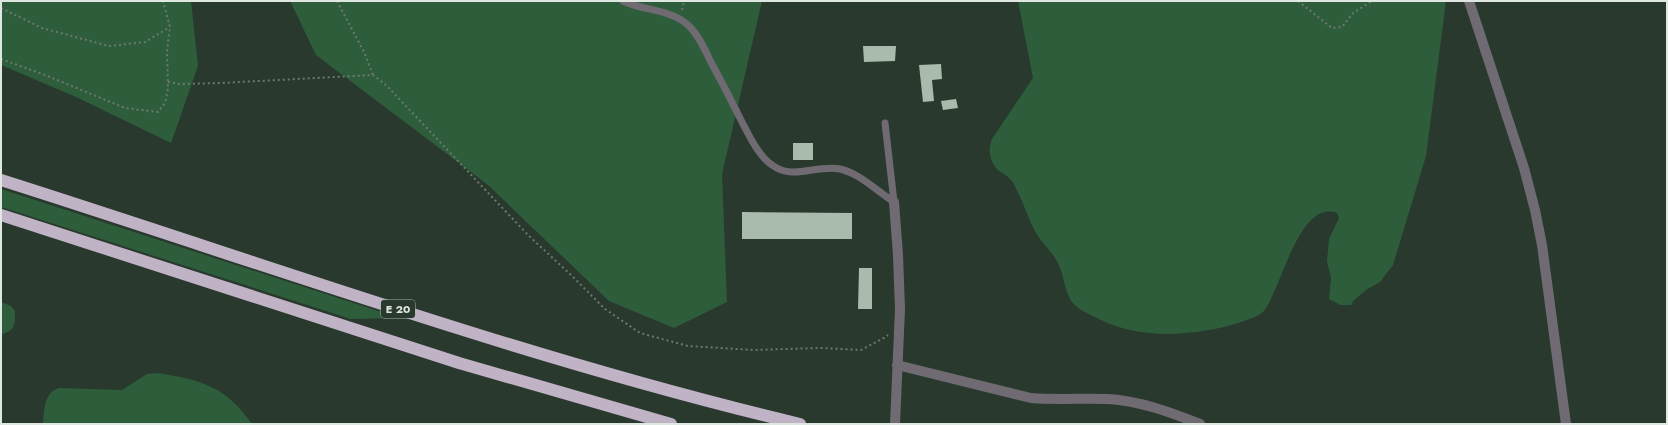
<svg xmlns="http://www.w3.org/2000/svg" width="1668" height="425" font-family="Jost,sans-serif">
<style>
.green{fill:#2d5d3b}
.building{fill:#a9bbac}
.lines{fill:none;stroke-linecap:round;stroke-linejoin:round}
.path{stroke:#6d7970;stroke-width:2;stroke-dasharray:2 3;stroke-linecap:butt}
.service{stroke:#706b72;stroke-width:7}
.minor{stroke:#706b72;stroke-width:10}
.motorway{stroke:#c0b3c5;stroke-width:12}
.labels{text-anchor:middle;dominant-baseline:central;stroke-width:4;stroke-linejoin:round;paint-order:stroke}
.shield{fill:#2a392e;stroke:#a8b3ab;stroke-width:1}
.shield-label{font-size:11px;font-weight:bold;fill:#dee7e0}
</style>
<rect width="100%" height="100%" fill="#2a392e"/>
<path class="green" d="M 1,1 L 191,1 L 198,66 L 171,143 L 76,97 L 1,65 Z
M 290,1 L 762,1 L 722,174 L 727,302 L 674,328 L 609,301 L 488,185 L 316,55 Z
M 1018,1 L 1446,1 L 1426,156 L 1393,265 L 1380,282 L 1366,290 L 1353,301 L 1351,305 L 1340,305 L 1329,299 L 1331,278 L 1327,261 L 1329,239 L 1339,218 L 1337,213 C 1298,199 1281,292 1263,312 C 1256,319 1219,329 1209,330 C 1168,337 1128,336 1091,315 C 1086,313 1080,310 1076,306 C 1065,297 1065,280 1060,268 C 1056,255 1043,245 1036,233 C 1028,219 1024,203 1016,189 C 1015,186 1013,181 1010,179 C 1006,174 999,172 996,168 C 989,159 988,149 992,139 L 1033,78 Z
M 1,189 L 400,318 L 351,319 L 1,207 Z
M 1,302 L 11,306 L 15,311 C 15,323 16,331 2,334 Z
M 157,373 C 202,380 225,386 252,424 L 43,424 C 44,411 44,392 59,388 L 122,390 L 147,374 Z"/>
<path class="building" d="M 863,46 L 896,46 L 895,61 L 864,62 Z
M 941,64 L 942,79 L 932,80 L 934,101 L 923,102 L 919,65 Z
M 956,99 L 958,108 L 943,110 L 941,101 Z
M 793,143 L 813,143 L 813,160 L 793,160 Z
M 742,212 L 852,213 L 852,239 L 742,239 Z
M 859,268 L 872,268 L 872,309 L 858,309 Z"/>
<g class="lines">
<path class="path" d="M 337,1 L 364,52 L 373,75
M 1298,1 L 1332,28 L 1342,27 L 1353,13 L 1372,1
M 1,8 L 42,28 L 109,46 L 145,42 L 170,27
M 682,10 L 684,1
M 1,59 L 45,75 L 125,108 L 158,112 L 165,103 L 168,89 L 167,50 L 170,27 L 163,1
M 168,82 L 180,84 L 221,83 L 373,75 L 387,86 L 528,235 L 571,275 L 605,309 L 640,333 L 688,346 L 753,350 L 820,348 L 861,350 L 884,338 L 888,335"/>
<path class="service" d="M 623,1 C 643,11 671,9 688,25 C 700,36 706,53 713,66 C 724,86 734,106 744,126 C 751,139 759,156 772,165 C 793,181 817,164 840,169 C 859,173 877,191 894,202
M 885,123 L 894,202"/>
<path class="minor" d="M 1469,1 L 1524,168 L 1535,210 L 1542,245 L 1566,424
M 894,202 L 898,255 L 900,309 L 895,424
M 897,365 L 1031,398 C 1057,400 1083,398 1108,399 C 1140,401 1170,412 1200,424"/>
<path class="motorway" d="M 1,180 C 266,264 529,360 800,424
M 1,215 L 459,363 L 671,424"/>
</g>
<g class="labels">
<rect class="shield" x="381" y="300" width="34" height="18" rx="3"/>
<g class="shield-label">
<text x="398" y="309">E 20</text>
</g>
</g>
<rect width="1668" height="425" fill="none" stroke="#dee7e0" stroke-width="4"/>
</svg>
